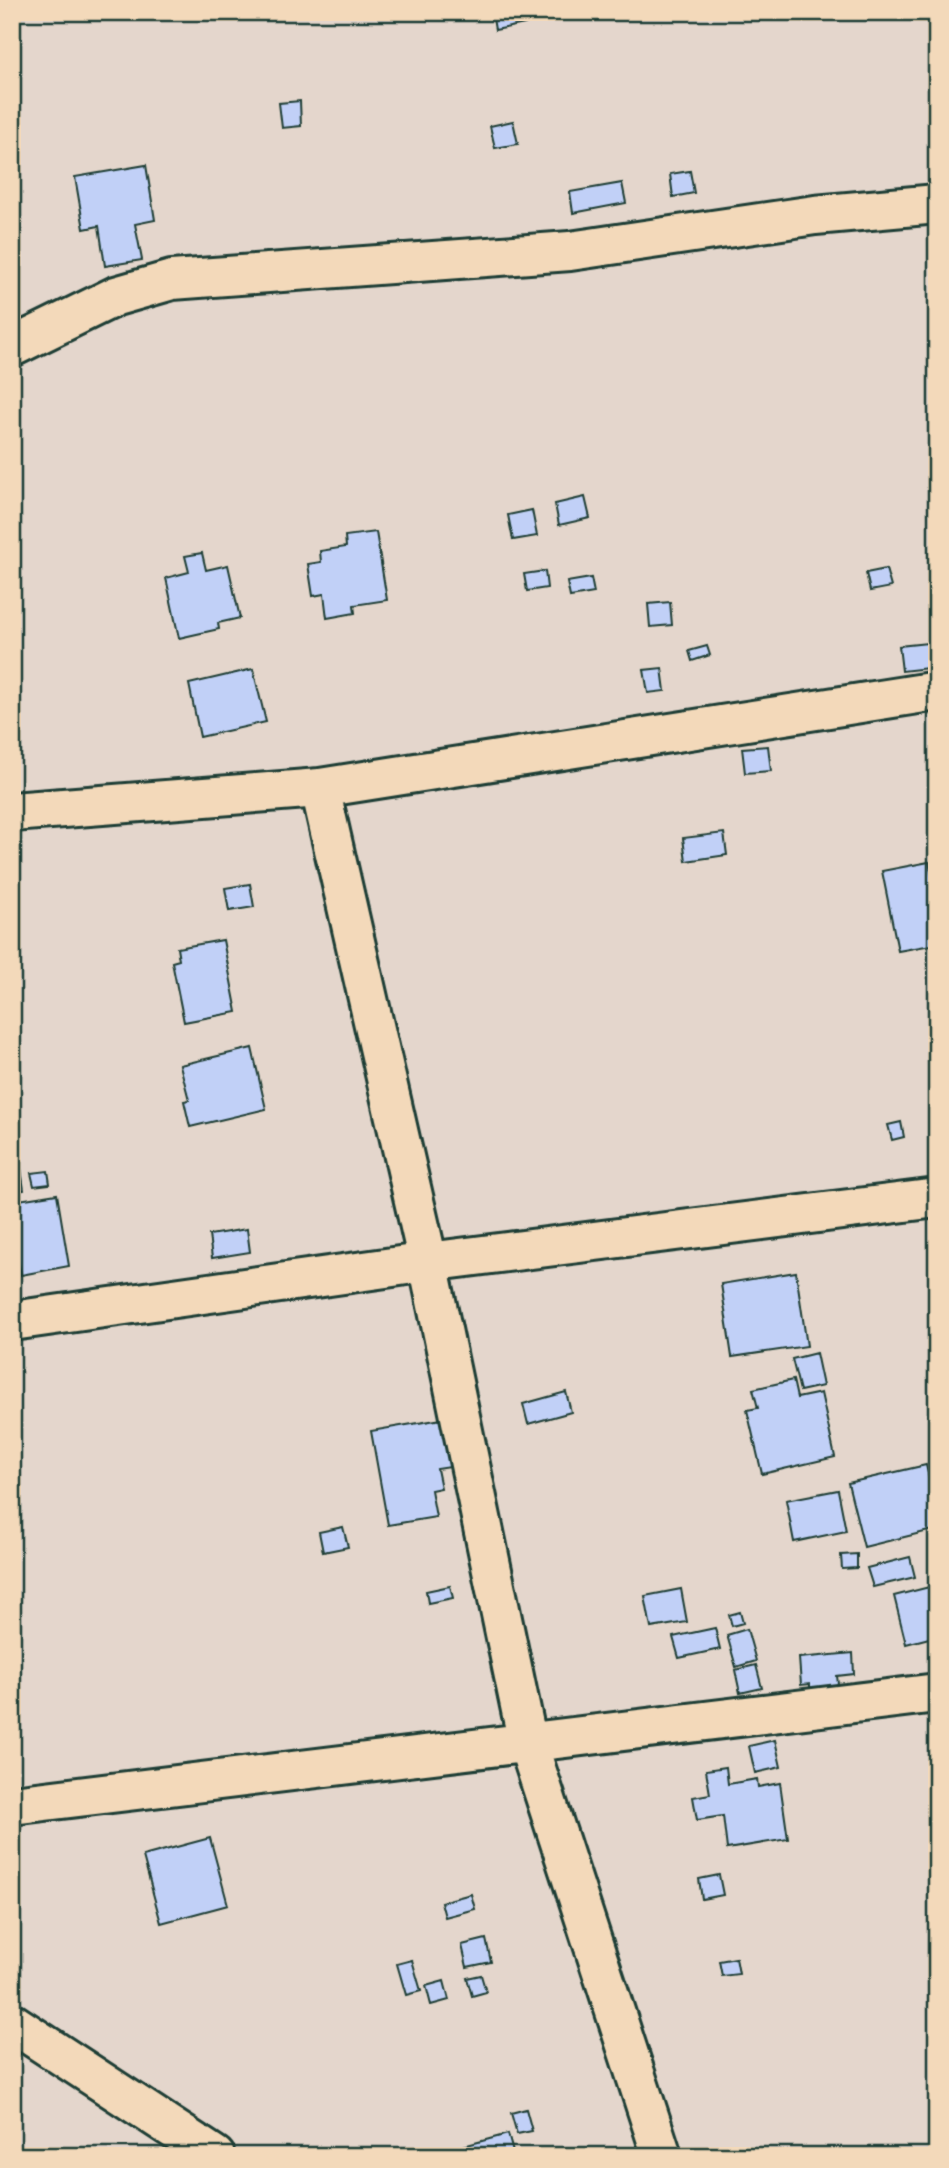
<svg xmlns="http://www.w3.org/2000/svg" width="949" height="2168" font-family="'Gochi Hand',sans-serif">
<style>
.building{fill:#c1d0f7;stroke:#1f3d34;stroke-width:2}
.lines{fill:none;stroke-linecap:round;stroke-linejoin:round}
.minor-casing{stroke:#1f3d34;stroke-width:44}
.minor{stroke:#f3d9ba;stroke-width:38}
</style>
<rect width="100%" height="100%" fill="#e4d6cc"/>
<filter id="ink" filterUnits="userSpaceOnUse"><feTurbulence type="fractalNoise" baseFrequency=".0143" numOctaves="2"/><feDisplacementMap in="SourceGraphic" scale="14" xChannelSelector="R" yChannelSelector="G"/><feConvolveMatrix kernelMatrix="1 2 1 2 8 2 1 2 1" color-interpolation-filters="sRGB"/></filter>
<g filter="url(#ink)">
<path class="building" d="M 492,12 L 523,12 L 525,24 L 495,30 Z
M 300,101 L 301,126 L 282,128 L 279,103 Z
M 513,121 L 518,144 L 495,148 L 490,126 Z
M 146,165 L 155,220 L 135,224 L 142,260 L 105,266 L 99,226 L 84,229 L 75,177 Z
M 690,171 L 694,193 L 673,197 L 670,174 Z
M 622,183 L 626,203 L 573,213 L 570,192 Z
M 585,497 L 590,518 L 559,525 L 555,504 Z
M 532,510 L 537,536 L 513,540 L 508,515 Z
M 376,532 L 387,600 L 354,605 L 355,613 L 327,618 L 324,594 L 313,596 L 308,564 L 321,562 L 320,551 L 346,547 L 345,536 Z
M 202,553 L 206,570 L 228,565 L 240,618 L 218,623 L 219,629 L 179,638 L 166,578 L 189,572 L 185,556 Z
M 886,569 L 891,587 L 870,591 L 866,573 Z
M 545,571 L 547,588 L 527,591 L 524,574 Z
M 591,578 L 594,593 L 570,597 L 567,582 Z
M 670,602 L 672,625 L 650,627 L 648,604 Z
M 937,642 L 937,667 L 902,671 L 899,646 Z
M 707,646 L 710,655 L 692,661 L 689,651 Z
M 662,668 L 665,691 L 648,693 L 644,670 Z
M 253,669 L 266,722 L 200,737 L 189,684 Z
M 768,746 L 771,771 L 745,773 L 742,748 Z
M 724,833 L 727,855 L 686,861 L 683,838 Z
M 929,862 L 937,901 L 937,944 L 898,951 L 882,871 Z
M 250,884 L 254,907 L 229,911 L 225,888 Z
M 223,940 L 237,1012 L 184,1022 L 172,962 L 179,960 L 177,948 Z
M 252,1048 L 266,1109 L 190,1127 L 184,1101 L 189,1100 L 180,1065 Z
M 901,1122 L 904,1137 L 892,1140 L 888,1125 Z
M 21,1169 L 24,1190 L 12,1192 L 12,1170 Z
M 48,1171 L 50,1184 L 34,1186 L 31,1173 Z
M 57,1194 L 69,1266 L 21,1275 L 12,1226 L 12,1201 Z
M 247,1229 L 250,1252 L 212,1258 L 209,1235 Z
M 796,1272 L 807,1346 L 732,1357 L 721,1284 Z
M 816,1353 L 823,1386 L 800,1391 L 792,1359 Z
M 793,1380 L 797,1398 L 821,1393 L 835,1457 L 762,1474 L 747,1410 L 758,1408 L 753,1389 Z
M 566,1392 L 571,1412 L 528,1424 L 523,1404 Z
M 448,1418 L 457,1466 L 437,1469 L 441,1488 L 431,1490 L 436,1517 L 388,1525 L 371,1431 Z
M 926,1465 L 937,1511 L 937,1529 L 864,1547 L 848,1483 Z
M 838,1490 L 846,1531 L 794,1542 L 786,1500 Z
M 343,1527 L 348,1547 L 323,1552 L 319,1532 Z
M 857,1554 L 857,1568 L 842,1569 L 841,1555 Z
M 910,1557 L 915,1577 L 873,1587 L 867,1568 Z
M 937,1585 L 937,1636 L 906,1644 L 894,1596 Z
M 450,1586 L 453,1598 L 428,1603 L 426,1591 Z
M 681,1589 L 687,1622 L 651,1628 L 645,1596 Z
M 740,1612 L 743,1623 L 732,1626 L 729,1615 Z
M 715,1628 L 720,1649 L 679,1658 L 673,1637 Z
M 747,1629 L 756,1661 L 736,1667 L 727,1635 Z
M 853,1653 L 854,1674 L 837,1676 L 839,1692 L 810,1694 L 810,1684 L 801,1685 L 799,1658 Z
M 756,1665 L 762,1688 L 740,1693 L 735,1670 Z
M 775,1740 L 781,1767 L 755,1773 L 749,1746 Z
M 726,1767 L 728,1784 L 757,1779 L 758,1787 L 780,1783 L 788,1839 L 727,1849 L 723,1816 L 697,1820 L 693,1797 L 710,1794 L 706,1770 Z
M 210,1838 L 228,1905 L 161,1923 L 143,1856 Z
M 719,1875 L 723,1895 L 702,1899 L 699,1879 Z
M 471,1894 L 475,1909 L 445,1917 L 441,1902 Z
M 486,1939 L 491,1962 L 467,1967 L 462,1945 Z
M 736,1958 L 739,1974 L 722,1976 L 719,1961 Z
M 412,1960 L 421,1991 L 406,1995 L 397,1964 Z
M 481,1975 L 486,1992 L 472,1996 L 467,1978 Z
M 444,1981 L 449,2000 L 431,2005 L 426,1986 Z
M 526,2109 L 532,2131 L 517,2134 L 511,2113 Z
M 508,2134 L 514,2156 L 458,2156 L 456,2148 Z"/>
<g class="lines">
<g class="minor-casing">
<path id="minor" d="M 12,347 L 116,296 L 172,280 L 570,251 L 815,215 L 937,204
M 320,788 L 428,1262 L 528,1744 L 662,2156
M 12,812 L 320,788 L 937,691
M 12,1321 L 428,1262 L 937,1198
M 12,1805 L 937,1693
M 12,2023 L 215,2156"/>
</g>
<use href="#minor" class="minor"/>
</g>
</g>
<rect width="949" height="2168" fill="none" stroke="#f3d9ba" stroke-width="42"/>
<rect x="21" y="21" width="907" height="2126" fill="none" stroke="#1f3d34" stroke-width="2.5" filter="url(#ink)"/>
</svg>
